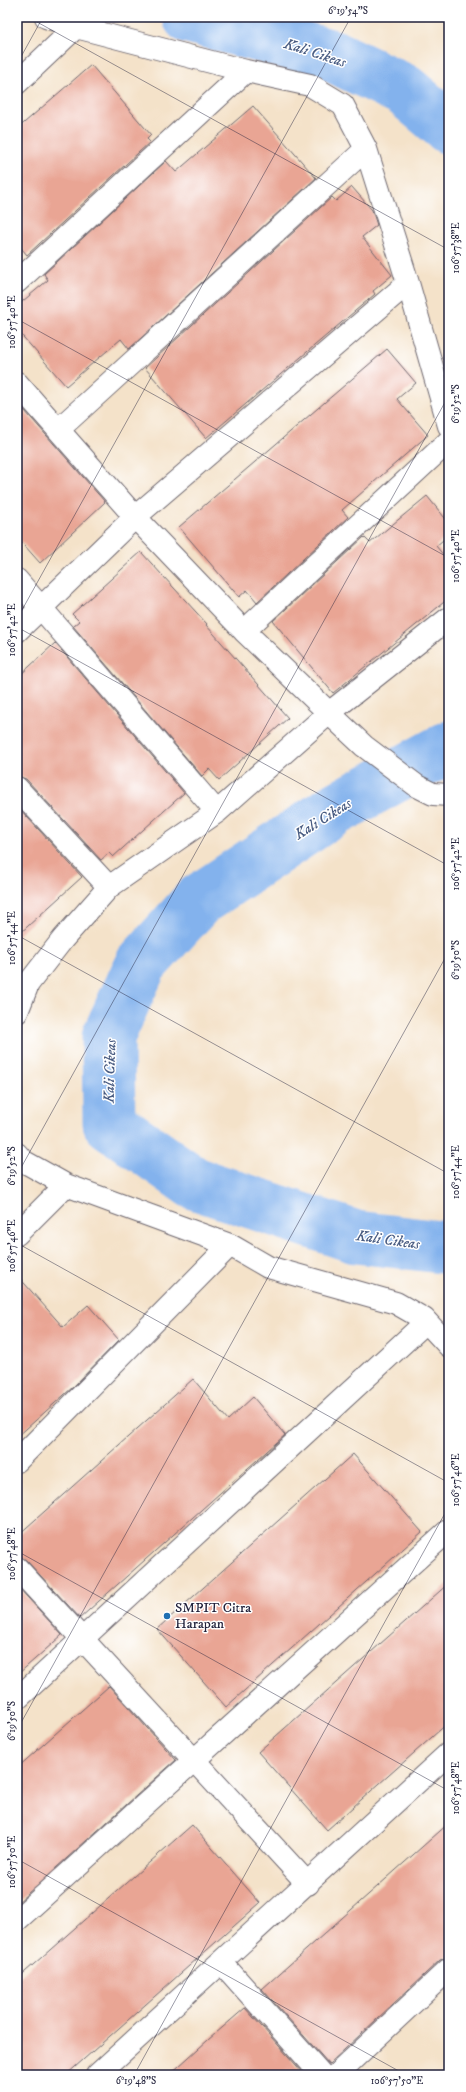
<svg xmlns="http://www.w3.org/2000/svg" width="466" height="2092" font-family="'IM FELL DW Pica',serif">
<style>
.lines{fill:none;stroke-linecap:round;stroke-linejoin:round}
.river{stroke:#83b2ed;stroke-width:53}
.building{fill:#e9a594}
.minor-casing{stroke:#6c656d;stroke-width:24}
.minor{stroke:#fff;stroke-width:22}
.ticks{fill:none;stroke:#22223b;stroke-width:1;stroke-opacity:0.45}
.poi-dot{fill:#1f6fb2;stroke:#fff;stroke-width:1.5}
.labels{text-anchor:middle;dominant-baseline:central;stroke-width:3;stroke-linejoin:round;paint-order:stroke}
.poi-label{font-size:14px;fill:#22223b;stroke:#fff;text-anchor:start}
.water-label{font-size:15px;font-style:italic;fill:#495c82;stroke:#fff}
.neatline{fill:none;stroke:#22223b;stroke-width:1.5}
.ticks-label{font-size:10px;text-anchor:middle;fill:#22223b}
</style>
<rect width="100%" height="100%" fill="#fff"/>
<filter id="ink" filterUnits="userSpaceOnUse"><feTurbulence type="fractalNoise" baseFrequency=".025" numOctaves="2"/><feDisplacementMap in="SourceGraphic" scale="8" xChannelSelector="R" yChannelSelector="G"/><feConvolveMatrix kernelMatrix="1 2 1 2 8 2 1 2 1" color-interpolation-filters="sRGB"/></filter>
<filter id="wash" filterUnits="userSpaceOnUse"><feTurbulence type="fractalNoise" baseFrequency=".012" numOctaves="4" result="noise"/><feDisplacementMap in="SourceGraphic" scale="16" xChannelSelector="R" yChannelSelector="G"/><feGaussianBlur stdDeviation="0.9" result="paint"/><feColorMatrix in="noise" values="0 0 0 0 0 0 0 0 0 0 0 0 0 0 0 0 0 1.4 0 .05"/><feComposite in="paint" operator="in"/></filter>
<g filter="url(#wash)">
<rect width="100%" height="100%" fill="#f4e2c9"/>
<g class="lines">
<path class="river" d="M 189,17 L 333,56 L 404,90 L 449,128
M 449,747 L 334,810 L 199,900 L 141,964 L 108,1037 L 109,1123 L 194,1183 L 356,1237 L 449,1248"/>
</g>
<g id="blocks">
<path class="building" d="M 91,65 L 151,135 L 147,139 L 150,142 L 27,255 L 17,243 L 17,129 Z
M 253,106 L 316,178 L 129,349 L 121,339 L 66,386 L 17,330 L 17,306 L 48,280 L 44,274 L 166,161 L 176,172 Z
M 352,187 L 372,210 L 377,225 L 362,237 L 392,275 L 373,291 L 375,294 L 206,438 L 145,368 L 332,197 L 336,201 Z
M 387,349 L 416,383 L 397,399 L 428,435 L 342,510 L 348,517 L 257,602 L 247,590 L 239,597 L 179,527 Z
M 17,402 L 105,502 L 40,563 L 17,537 Z
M 427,496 L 449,523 L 449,535 L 436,546 L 449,562 L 449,598 L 333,693 L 273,621 L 364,537 L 370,543 Z
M 141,552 L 207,624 L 206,625 L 288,718 L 219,780 L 209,769 L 202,776 L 73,626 L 79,621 L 72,614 Z
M 55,643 L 184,793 L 113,857 L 109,853 L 101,860 L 26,779 L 17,776 L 17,678 Z
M 17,806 L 82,877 L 17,936 Z
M 17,1275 L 63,1327 L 88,1305 L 119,1340 L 73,1387 L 17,1437 Z
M 193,1379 L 228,1420 L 253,1397 L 285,1435 L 80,1618 L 26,1560 L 17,1556 L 17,1536 Z
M 353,1454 L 422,1532 L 226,1707 L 157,1629 Z
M 449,1583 L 449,1722 L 327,1830 L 258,1752 Z
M 17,1586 L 62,1635 L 17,1675 Z
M 109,1686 L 176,1760 L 17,1903 L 17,1768 Z
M 449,1823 L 449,1957 L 440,1960 L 329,2064 L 262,1989 Z
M 192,1825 L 260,1903 L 66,2075 L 17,2075 L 17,1979 Z
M 245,2008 L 305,2075 L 169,2075 L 208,2040 Z"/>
</g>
</g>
<g filter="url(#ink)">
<use href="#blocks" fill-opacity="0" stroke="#6c656d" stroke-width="1"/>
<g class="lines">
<g class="minor-casing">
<path id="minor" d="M 46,17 L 76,27 L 246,71 L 310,85 L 343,105 L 366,149 L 408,283 L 449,426
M 17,83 L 76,27
M 17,282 L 246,71
M 17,383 L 135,517 L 244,631 L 329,713 L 364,746 L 417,786 L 433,794 L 449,795
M 59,429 L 366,149
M 17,580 L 217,812
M 17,631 L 135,517 L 408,283
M 244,631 L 449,441
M 17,788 L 109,887
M 17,1012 L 28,984 L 63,939 L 109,887 L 217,812 L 329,713 L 449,618
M 17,1154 L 23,1161 L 66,1185 L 230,1245 L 268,1267 L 396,1303 L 424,1319 L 449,1346
M 17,1234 L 66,1185
M 17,1461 L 230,1245
M 17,1568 L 308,1884
M 17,1699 L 426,1322
M 17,1920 L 449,1530
M 222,1963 L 322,2075
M 97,2075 L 449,1753
M 336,2075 L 449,1969"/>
</g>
<use href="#minor" class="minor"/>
</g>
</g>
<path class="ticks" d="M 28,17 L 449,250M 17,64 L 43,17M 17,319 L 449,558M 17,619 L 351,17M 17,627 L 449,866M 17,935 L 449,1174M 17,1175 L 449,395M 17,1243 L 449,1483M 17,1551 L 449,1791M 17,1730 L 449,951M 17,1859 L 406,2075M 134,2075 L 449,1506M 442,2075 L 449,2062"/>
<circle class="poi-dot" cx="167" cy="1616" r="4"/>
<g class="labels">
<g class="poi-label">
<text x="175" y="1608">SMPIT Citra<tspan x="175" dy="16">Harapan</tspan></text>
</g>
<g class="water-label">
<text transform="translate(315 53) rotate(18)">Kali Cikeas</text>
<text transform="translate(323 819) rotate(-32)">Kali Cikeas</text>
<text transform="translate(110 1071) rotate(-88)">Kali Cikeas</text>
<text transform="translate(388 1240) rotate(8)">Kali Cikeas</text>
</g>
</g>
<rect width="466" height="2092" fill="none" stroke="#fff" stroke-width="44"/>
<rect x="22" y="22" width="422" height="2048" class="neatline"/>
<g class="ticks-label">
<text x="348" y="14">6°19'54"S</text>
<text transform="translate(455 248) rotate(-90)" y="4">106°57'38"E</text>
<text transform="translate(11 322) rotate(-90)" y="4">106°57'40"E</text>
<text transform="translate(455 404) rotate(-90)" y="4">6°19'52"S</text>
<text transform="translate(455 556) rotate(-90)" y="4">106°57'40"E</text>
<text transform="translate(11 630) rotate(-90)" y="4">106°57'42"E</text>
<text transform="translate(455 864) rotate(-90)" y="4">106°57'42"E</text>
<text transform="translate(11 938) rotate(-90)" y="4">106°57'44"E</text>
<text transform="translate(455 960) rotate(-90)" y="4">6°19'50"S</text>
<text transform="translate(11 1166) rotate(-90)" y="4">6°19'52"S</text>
<text transform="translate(455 1172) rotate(-90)" y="4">106°57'44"E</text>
<text transform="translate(11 1246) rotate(-90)" y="4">106°57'46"E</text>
<text transform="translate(455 1480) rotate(-90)" y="4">106°57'46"E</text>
<text transform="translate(11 1554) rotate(-90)" y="4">106°57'48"E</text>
<text transform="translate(11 1721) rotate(-90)" y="4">6°19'50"S</text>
<text transform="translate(455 1788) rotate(-90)" y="4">106°57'48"E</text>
<text transform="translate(11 1862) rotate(-90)" y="4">106°57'50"E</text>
<text x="136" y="2084">6°19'48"S</text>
<text x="397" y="2084">106°57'50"E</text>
</g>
</svg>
